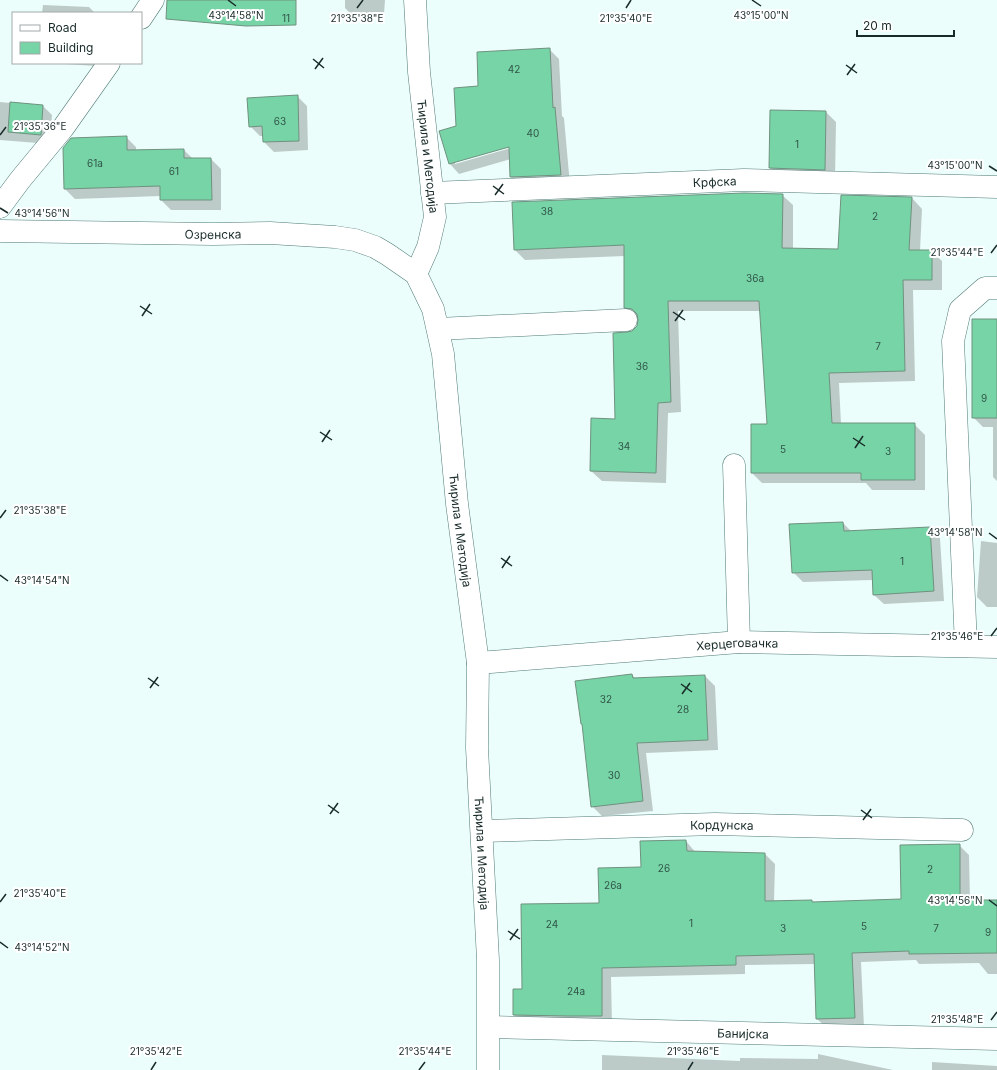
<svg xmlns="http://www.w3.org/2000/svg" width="997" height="1070" font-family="Inter,sans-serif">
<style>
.shadow{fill:#0003;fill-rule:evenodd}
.building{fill:#77d4a7;stroke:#6f927f}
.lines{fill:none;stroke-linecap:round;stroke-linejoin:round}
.street-casing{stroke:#4f7a75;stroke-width:23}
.street{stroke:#fff;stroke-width:22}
.ticks{fill:none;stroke:#182b29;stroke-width:1.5}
.labels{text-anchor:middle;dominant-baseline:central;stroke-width:4;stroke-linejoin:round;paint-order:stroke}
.number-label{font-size:10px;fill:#305548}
.street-label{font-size:12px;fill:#182b29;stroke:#fff}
.ticks-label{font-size:10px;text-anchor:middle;fill:#182b29;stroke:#fff;stroke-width:4;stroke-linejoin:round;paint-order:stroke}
</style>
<rect width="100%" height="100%" fill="#ecfefb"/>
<path class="shadow" d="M 345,0 L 385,0 L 384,14 L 350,13 L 345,8 Z
M 43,5 L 89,7 L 95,13 L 42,13 Z
M 549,49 L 559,59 L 562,116 L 564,118 L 570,185 L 521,187 L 511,177 L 511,159 L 459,174 L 450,164 L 457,127 L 479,87 ZM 514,145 L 514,147 L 455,164 L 455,161 Z
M 50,63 L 97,63 L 96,66 Z
M 297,96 L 307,106 L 308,150 L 274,152 L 264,142 L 263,136 L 260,136 L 250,126 Z
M 0,102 L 43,106 L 52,115 L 50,144 L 0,140 Z
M 826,112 L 836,122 L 835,179 L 780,178 L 770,168 Z
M 126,137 L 136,147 L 136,151 L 184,150 L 193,159 L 211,159 L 221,169 L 221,210 L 171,210 L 161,200 L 161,196 L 75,199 L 65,189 Z
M 782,195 L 793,205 L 793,249 L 839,250 L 912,198 L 922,209 L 920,251 L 931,251 L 942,261 L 942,290 L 913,290 L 915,381 L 839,383 L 841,424 L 914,424 L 925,435 L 925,490 L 872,490 L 866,483 L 762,483 L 752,473 L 768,425 L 761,311 L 678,311 L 681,412 L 668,413 L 666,483 L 602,481 L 591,471 L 616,420 L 633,332 L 638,327 L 639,318 L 636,318 L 625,307 L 625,256 L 525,260 L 515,250 Z
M 997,320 L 997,481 L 993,477 L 993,427 L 983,427 L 973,417 Z
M 843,523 L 852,532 L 930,528 L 940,538 L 944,601 L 884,604 L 874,595 L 873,580 L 803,582 L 793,572 Z
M 981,541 L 997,543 L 997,607 L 987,607 L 977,597 Z
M 632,675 L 636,679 L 705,676 L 715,686 L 718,750 L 646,753 L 653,811 L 602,816 L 592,806 Z
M 686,841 L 696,853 L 765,854 L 775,864 L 774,902 L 812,902 L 813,903 L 902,900 L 959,845 L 969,855 L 970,901 L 997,901 L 997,974 L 988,974 L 979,963 L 919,964 L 916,960 L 861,962 L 864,1027 L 827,1028 L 817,1019 L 815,964 L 745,965 L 745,974 L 611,977 L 612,1025 L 524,1024 L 514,1015 L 523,990 L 600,904 L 642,868 Z
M 818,1054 L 893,1070 L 602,1070 L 602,1055 L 740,1061 L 740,1058 L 818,1059 Z
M 932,1062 L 997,1066 L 997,1070 L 932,1070 Z"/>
<path class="building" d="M 167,0 L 296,0 L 296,25 L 246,26 L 166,19 Z
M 550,48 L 553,108 L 555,107 L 561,175 L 510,177 L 509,147 L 449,164 L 439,131 L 456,126 L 454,88 L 478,86 L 477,52 Z
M 298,95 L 299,141 L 263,142 L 262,126 L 249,127 L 247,98 Z
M 10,102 L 43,105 L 41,135 L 8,132 Z
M 770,110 L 826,111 L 825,170 L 769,168 Z
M 127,136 L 127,150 L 184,149 L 184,158 L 211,158 L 212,200 L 160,200 L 160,186 L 64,189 L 63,148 L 71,138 Z
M 744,193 L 783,194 L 782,248 L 838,249 L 841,195 L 912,197 L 909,250 L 932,250 L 932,280 L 903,280 L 905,371 L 829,373 L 832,423 L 915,423 L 915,480 L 861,480 L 861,473 L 751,473 L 751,424 L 767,424 L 759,301 L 668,301 L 671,402 L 658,403 L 656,473 L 590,471 L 591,418 L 615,419 L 613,333 L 627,332 L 632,331 L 637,326 L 638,320 L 637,314 L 632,309 L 624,308 L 624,245 L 514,250 L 512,202 Z
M 972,319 L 997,319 L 997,418 L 972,418 Z
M 843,522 L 844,531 L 930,527 L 934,591 L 873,595 L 872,570 L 792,573 L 789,524 Z
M 632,674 L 633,678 L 705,675 L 708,740 L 637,743 L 643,801 L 591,807 L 582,724 L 581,724 L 575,681 Z
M 686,840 L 687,851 L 765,853 L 765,901 L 812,900 L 812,902 L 901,899 L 900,845 L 960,844 L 960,900 L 997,900 L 997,953 L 909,954 L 909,951 L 852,953 L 855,1018 L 816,1019 L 814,954 L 736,956 L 736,965 L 602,968 L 602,1016 L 568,1016 L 513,1015 L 513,989 L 522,989 L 521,904 L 599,903 L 598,868 L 641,867 L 640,841 Z"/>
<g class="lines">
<g class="street-casing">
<g id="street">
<path id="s1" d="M 415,0 L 419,72 L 435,217 L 428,247 L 416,274"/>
<path d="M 141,18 L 153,0"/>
<path id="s2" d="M 432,193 L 744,180 L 997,187"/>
<path d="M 0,207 L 20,180 L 63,128 L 109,63"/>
<path id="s3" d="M 0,231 L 213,234 L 270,233 L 335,237 L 355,240 L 375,247 L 387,254 L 416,274 L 433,309 L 443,354 L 457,504 L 478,663 L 477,748 L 488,960 L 488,1070"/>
<path d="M 438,329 L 626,320"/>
<path d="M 734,465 L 739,642"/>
<path d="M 966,646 L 953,341 L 960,310 L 985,288 L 997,288"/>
<path id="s4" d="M 478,663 L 739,642 L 997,647"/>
<path id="s5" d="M 482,831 L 715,824 L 962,830"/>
<path id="s6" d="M 489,1027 L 997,1039"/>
</g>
</g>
<use href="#street" class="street"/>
</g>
<path class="ticks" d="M 228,0 L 236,6M 752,0 L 761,6M 357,8 L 363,0M 626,8 L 631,0M 313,59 L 324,68M 846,65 L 857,73M 315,69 L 323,58M 847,75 L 855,64M 0,135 L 6,127M 989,166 L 997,171M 493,186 L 504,194M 495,195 L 503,184M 0,208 L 8,213M 991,253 L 997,245M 140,306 L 152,314M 673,312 L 685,320M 142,316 L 150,304M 675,321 L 683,310M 320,432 L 332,440M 853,438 L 865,446M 322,442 L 330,430M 855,448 L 863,436M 0,518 L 6,510M 989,533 L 997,539M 501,558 L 512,566M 502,568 L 510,556M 0,575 L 8,581M 991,636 L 997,628M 148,678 L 159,686M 681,684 L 692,692M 150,688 L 158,677M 682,694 L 690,683M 328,805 L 339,813M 861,810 L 872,818M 330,814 L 338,803M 863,820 L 871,809M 989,900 L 997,906M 0,902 L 6,894M 508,931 L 520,939M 510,940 L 518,929M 0,942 L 8,948M 991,1020 L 997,1012M 151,1070 L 156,1062M 419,1070 L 425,1062M 688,1070 L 693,1062"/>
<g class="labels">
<g class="number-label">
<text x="286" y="18">11</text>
<text x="514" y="69">42</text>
<text x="280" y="121">63</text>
<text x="533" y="133">40</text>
<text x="797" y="144">1</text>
<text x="95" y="163">61a</text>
<text x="174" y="171">61</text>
<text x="547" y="211">38</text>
<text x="875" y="216">2</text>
<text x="755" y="278">36a</text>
<text x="878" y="346">7</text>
<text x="642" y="366">36</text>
<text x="984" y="398">9</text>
<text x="624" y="446">34</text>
<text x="783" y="449">5</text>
<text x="888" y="451">3</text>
<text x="902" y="561">1</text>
<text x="606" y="699">32</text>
<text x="683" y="709">28</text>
<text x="614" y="775">30</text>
<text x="664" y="868">26</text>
<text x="930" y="869">2</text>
<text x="613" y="885">26a</text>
<text x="691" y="923">1</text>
<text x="552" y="924">24</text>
<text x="864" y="926">5</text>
<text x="783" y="928">3</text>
<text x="936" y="928">7</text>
<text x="988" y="932">9</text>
<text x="576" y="991">24a</text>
</g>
<g class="street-label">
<text stroke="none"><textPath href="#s1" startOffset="157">Ћирила и Методија</textPath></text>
<text stroke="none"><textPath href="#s2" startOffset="283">Крфска</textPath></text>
<text stroke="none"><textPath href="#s3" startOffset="213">Озренска</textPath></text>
<text stroke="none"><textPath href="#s3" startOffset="688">Ћирила и Методија</textPath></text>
<text stroke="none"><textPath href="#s4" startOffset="260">Херцеговачка</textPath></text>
<text stroke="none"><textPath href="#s5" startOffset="240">Кордунска</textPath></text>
<text stroke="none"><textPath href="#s3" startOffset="1012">Ћирила и Методија</textPath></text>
<text stroke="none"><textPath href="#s6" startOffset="254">Банијска</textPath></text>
</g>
</g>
<g class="ticks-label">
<text x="236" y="19">43°14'58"N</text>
<text x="761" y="19">43°15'00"N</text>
<text x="357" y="22">21°35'38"E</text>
<text x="626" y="22">21°35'40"E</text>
<text x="40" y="130">21°35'36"E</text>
<text x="955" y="169">43°15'00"N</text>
<text x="42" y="217">43°14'56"N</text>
<text x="957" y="256">21°35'44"E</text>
<text x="40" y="514">21°35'38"E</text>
<text x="955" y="536">43°14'58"N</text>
<text x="42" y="584">43°14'54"N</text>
<text x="957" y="640">21°35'46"E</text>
<text x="40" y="897">21°35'40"E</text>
<text x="955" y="904">43°14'56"N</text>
<text x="42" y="951">43°14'52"N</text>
<text x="957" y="1023">21°35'48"E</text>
<text x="156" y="1055">21°35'42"E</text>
<text x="425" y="1055">21°35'44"E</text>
<text x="693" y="1055">21°35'46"E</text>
</g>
<rect x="12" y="12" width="130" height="52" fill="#ffffff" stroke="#a3aaa9"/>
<rect x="20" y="25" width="20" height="6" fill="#ffffff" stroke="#a3aaa9"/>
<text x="48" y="32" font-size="12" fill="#182b29">Road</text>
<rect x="20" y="42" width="20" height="12" fill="#77d4a7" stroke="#a3aaa9"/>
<text x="48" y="52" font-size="12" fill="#182b29">Building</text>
<path d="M857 30v6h97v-6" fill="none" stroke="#182b29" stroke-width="2"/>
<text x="863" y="30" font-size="12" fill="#182b29" stroke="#ffffff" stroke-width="3" paint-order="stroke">20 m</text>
</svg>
